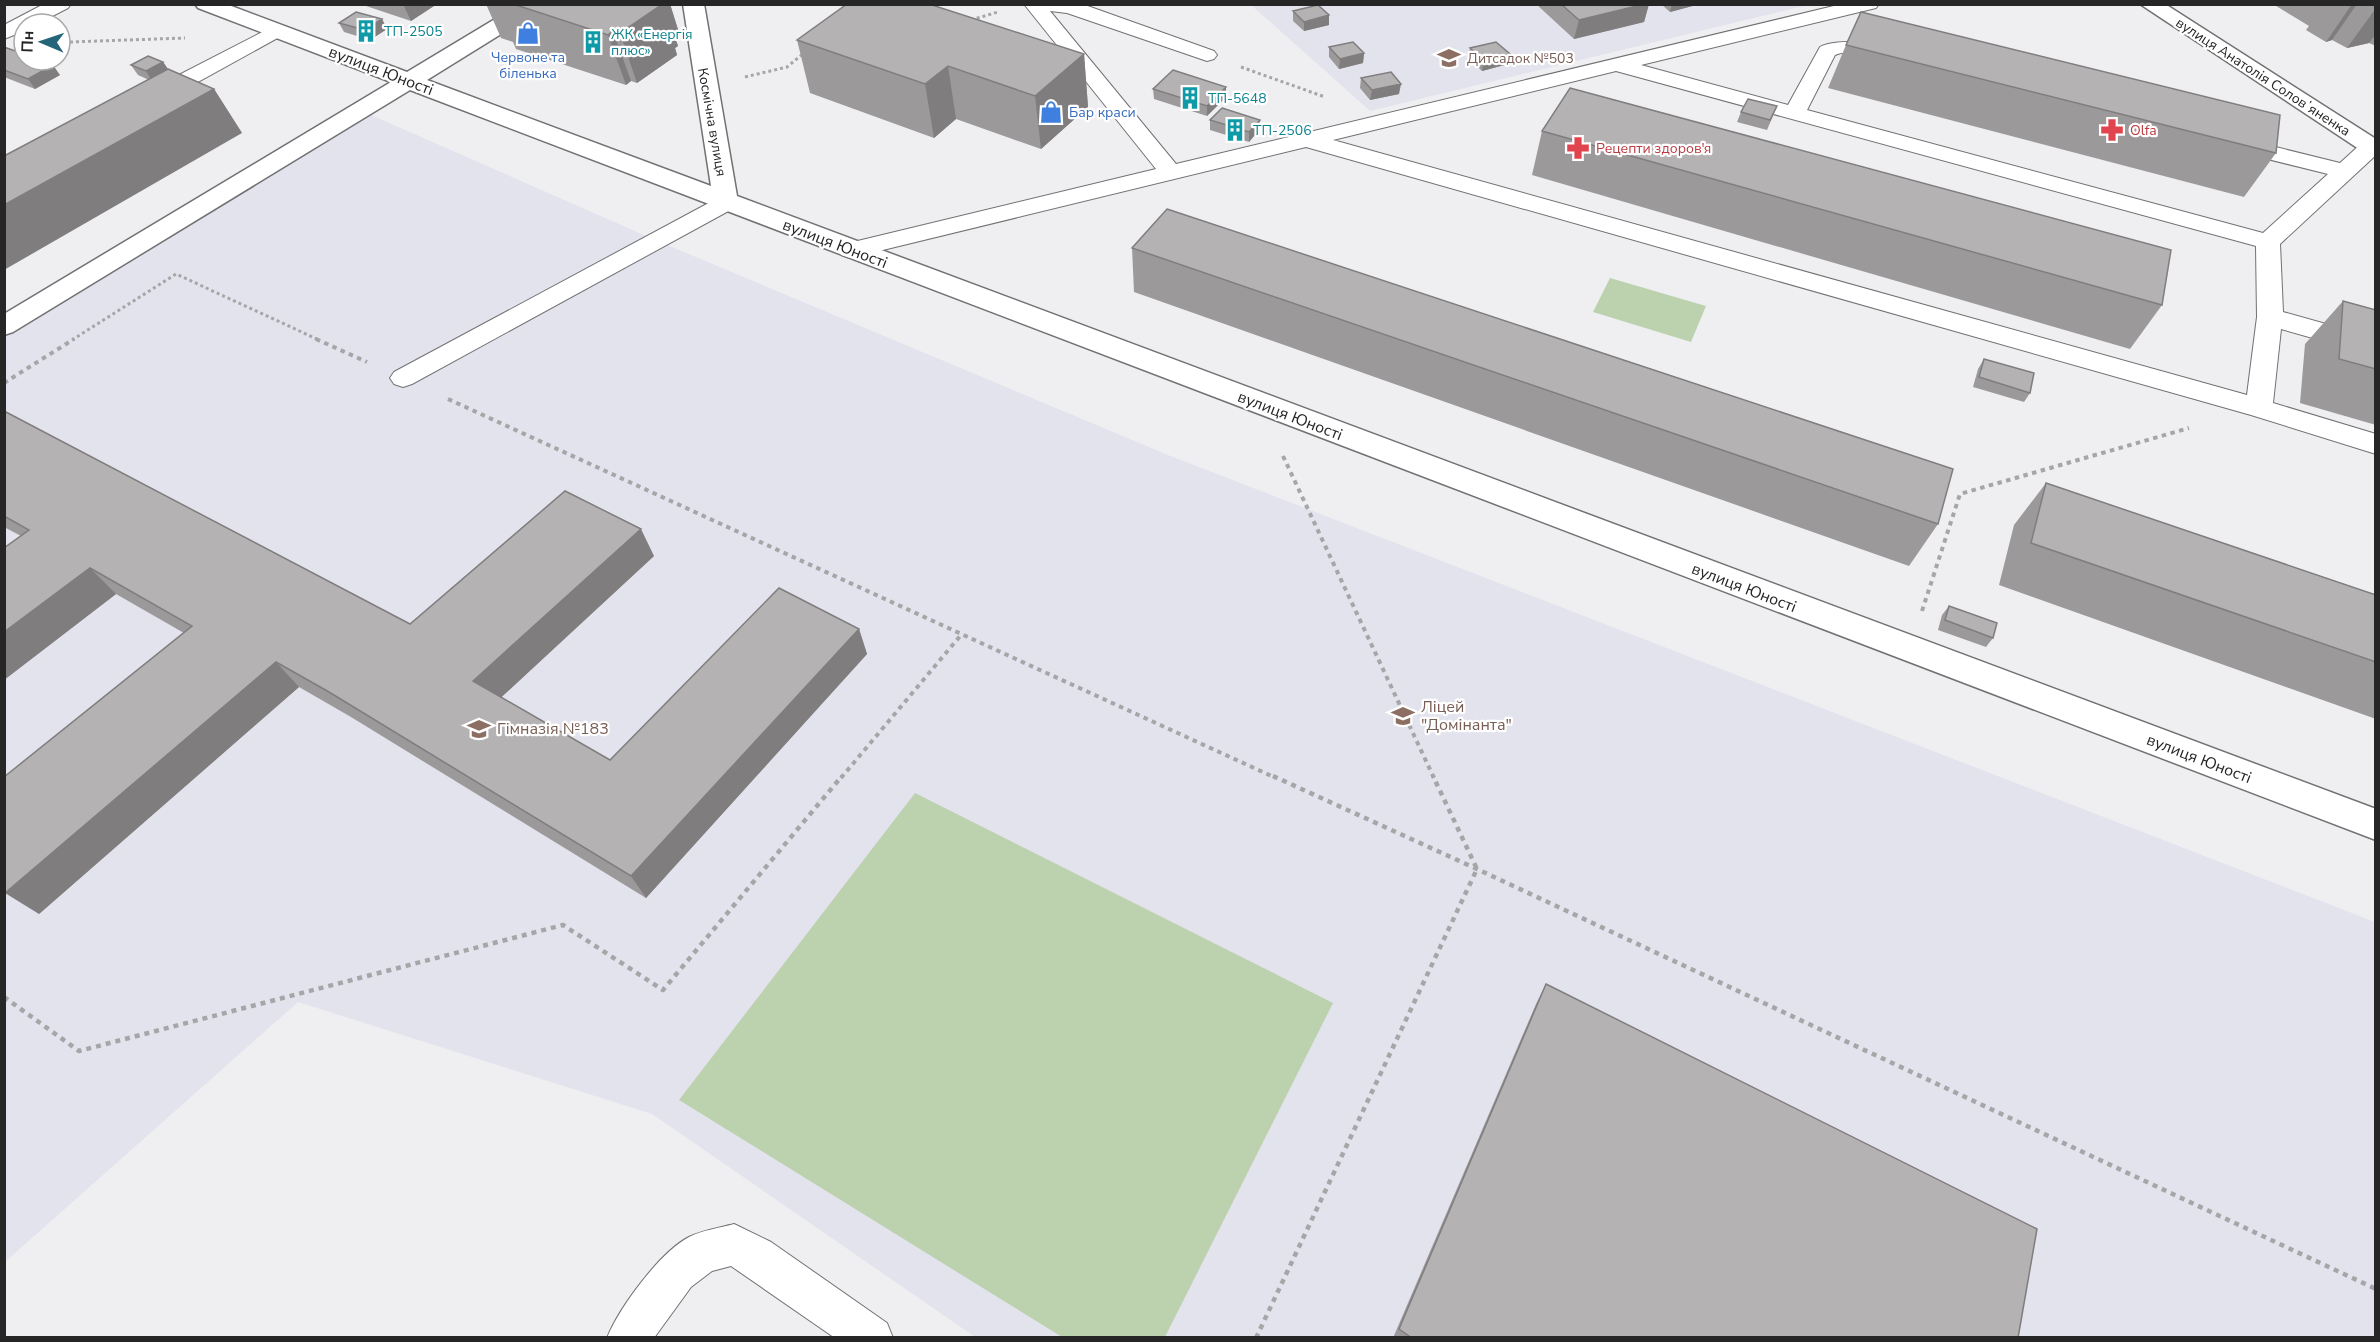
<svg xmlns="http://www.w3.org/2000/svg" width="2380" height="1342" font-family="'Nunito Sans',sans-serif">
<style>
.built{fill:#e3e3ed}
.green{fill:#bcd2ae}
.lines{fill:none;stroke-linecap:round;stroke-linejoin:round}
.lane-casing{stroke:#717174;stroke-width:2}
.street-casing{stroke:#717174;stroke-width:3}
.path-far2{stroke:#a6a6a8;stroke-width:3;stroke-dasharray:3 3;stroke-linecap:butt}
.path-far1{stroke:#a6a6a8;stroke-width:4;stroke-dasharray:4.5 4.5;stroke-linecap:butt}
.path{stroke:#a6a6a8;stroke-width:4.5;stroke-dasharray:5 5;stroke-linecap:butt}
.lane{fill:#fff;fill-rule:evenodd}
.street{fill:#fff;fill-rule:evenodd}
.wall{fill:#9c999b}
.shaded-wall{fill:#7f7d7e}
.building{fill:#b5b2b4;stroke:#7f7d7e;stroke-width:1.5}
.labels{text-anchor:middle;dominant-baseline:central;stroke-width:4.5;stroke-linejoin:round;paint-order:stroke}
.far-culture-label{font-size:14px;fill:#0d838f;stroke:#fff;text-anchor:start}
.far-shop-label{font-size:14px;fill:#366cbe;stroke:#fff}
.far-education-label{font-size:14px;fill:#785e54;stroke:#fff;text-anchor:start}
.far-street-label{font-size:14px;fill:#262627;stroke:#fff}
.far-health-label{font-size:14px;fill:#be3a42;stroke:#fff;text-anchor:start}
.street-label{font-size:16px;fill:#262627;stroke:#fff}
.education-label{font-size:16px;fill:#785e54;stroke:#fff;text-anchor:start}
</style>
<rect width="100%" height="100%" fill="#efeff2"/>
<path class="built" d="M 1250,4 L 1808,5 L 1370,111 Z
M 369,114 L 653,239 L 1168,455 L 2375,922 L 2375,1337 L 975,1337 L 652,1114 L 298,1002 L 5,1262 L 5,333 Z"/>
<path class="green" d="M 1610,278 L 1706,306 L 1691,342 L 1593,312 Z
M 915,793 L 1333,1003 L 1165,1337 L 1062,1337 L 679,1100 Z"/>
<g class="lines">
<g class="lane-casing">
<path id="lane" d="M 44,4 L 71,4 L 68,8 L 37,24 L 24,24 L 24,31 L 4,39 L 4,25 Z
M 1024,4 L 1082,4 L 1214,51 L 1217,55 L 1214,59 L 1207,61 L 1067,13 L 1050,11 L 1176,164 L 1842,4 L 1879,4 L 1876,8 L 1641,65 L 1788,105 L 1820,47 C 1836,38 1887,41 1897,57 L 1894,61 C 1875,66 1854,46 1835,55 L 1807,110 L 2263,233 L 2328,174 L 2227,149 L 2224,144 L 2227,139 L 2235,137 L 2340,163 L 2363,142 L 2376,141 L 2376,155 L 2280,244 L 2283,312 L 2376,338 L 2376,356 L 2281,329 L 2273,403 L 2376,434 L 2376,454 L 2251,415 L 1306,147 L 850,258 L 841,255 L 838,250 L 841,245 L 1156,169 ZM 1616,71 L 2256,246 L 2257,317 L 2247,395 L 1333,140 Z
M 276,25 L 283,27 L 286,31 L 283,35 L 158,104 L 150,106 L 142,104 L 139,99 L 142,94 Z
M 726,196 L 734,198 L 738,203 L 734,208 L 412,384 L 403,387 L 394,384 L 390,378 L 394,372 L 718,198 Z
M 734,1224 L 771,1242 L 887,1323 L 893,1338 L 835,1338 L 731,1266 L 712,1271 L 691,1287 L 654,1338 L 607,1338 C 619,1308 660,1252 689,1237 C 703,1230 719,1228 734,1224 Z"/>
</g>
<g class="street-casing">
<path id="street" d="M 195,4 L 226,4 L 407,72 L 520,4 L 546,4 L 543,8 L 427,80 L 711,186 L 683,4 L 704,4 L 737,196 L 2376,809 L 2376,840 L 410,90 L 13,332 L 4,335 L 4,314 L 391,82 L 198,8 Z
M 2140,4 L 2165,4 L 2376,139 L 2376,157 L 2368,155 Z"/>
</g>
<path class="path-far2" d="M 971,20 L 998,12
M 70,42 L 185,38
M 1241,67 L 1325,97
M 745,77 L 787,67 L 804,53
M 72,340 L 176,274 L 319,340"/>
<path class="path-far1" d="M 316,339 L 367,362
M 4,383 L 74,339
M 448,399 L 1276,778
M 1283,456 L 1434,778
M 1922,611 L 1960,494 L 2189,428
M 841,778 L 961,635"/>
<path class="path" d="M 1273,776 L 1477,869 L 2376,1289
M 4,997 L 79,1051 L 563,925 L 663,990 L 842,776
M 1256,1338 L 1477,869 L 1433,776"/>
<use href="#lane" class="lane"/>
<use href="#street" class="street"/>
</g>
<path class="wall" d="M 365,4 L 437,4 L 411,21 L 366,6 Z
M 486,4 L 670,4 L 680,36 L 675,37 L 678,46 L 675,48 L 677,55 L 637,83 L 631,81 L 626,85 L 516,49 L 513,42 L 501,38 Z
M 1536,4 L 1649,4 L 1644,22 L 1574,39 Z
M 1661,4 L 1700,4 L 1670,12 Z
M 2273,4 L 2376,4 L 2376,46 L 2369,43 L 2347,48 L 2332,40 L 2326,42 L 2306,30 L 2309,26 Z
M 1293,11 L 1329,15 L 1329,25 L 1304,31 L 1293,21 Z
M 382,19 L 387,29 L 370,40 L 344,32 L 339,23 Z
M 797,40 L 1084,54 L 1088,107 L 1041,149 L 956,119 L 934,138 L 810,93 Z
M 1846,45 L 2276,153 L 2244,197 L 1828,88 Z
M 4,47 L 60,75 L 35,89 L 4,77 Z
M 1329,47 L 1364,53 L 1363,63 L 1339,69 L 1329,57 Z
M 1470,48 L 1508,64 L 1482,71 L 1468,58 Z
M 163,62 L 168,69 L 214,89 L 242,133 L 149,80 L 138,75 L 131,65 Z
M 1361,78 L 1399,94 L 1370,100 L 1360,88 Z
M 1226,87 L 1226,97 L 1207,116 L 1154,99 L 1153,89 Z
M 1741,112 L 1773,116 L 1767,130 L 1737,122 Z
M 1210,120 L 1259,130 L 1249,142 L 1210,130 Z
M 1542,131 L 2162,305 L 2130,349 L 1532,175 Z
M 1132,248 L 1938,524 L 1909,566 L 1134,292 Z
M 2343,301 L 2376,310 L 2376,425 L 2300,403 L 2305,344 Z
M 1984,359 L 2030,393 L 2024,402 L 1973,387 L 1978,369 Z
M 4,411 L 410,624 L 654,556 L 501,697 L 610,760 L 859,629 L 867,654 L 646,898 L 351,717 L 299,687 L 39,914 L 184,633 L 116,594 L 4,680 L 4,548 L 21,536 L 4,527 Z
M 2046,483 L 2376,595 L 2376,719 L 1999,585 L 2014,525 Z
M 1949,606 L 1993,638 L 1986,647 L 1938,630 L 1942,615 Z
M 1546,984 L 2018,1338 L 1393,1338 L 1536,1004 Z"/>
<path class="shaded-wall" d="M 403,4 L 437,4 L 411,21 Z
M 654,4 L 670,4 L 680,36 L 675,37 L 678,46 L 675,48 L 677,55 L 637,83 L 620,33 Z
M 1645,4 L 1649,4 L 1644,22 L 1574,39 L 1579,20 Z
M 1672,4 L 1700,4 L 1670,12 Z
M 2352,4 L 2357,4 L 2332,40 L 2326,42 Z
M 2376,8 L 2376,34 L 2369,43 L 2347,48 Z
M 1329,15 L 1329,25 L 1304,31 L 1304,22 Z
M 382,19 L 387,29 L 370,40 L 365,30 Z
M 613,31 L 631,81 L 626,85 L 608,35 Z
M 1364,53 L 1363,63 L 1339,69 L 1340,59 Z
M 1084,54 L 1088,107 L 1041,149 L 1035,96 Z
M 1510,54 L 1508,64 L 1482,71 L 1484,61 Z
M 163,62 L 170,72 L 152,81 L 146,71 Z
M 53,65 L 60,75 L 35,89 L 28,79 Z
M 948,66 L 956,119 L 934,138 L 925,84 Z
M 1401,84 L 1399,94 L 1370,100 L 1372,90 Z
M 1226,87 L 1226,97 L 1207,116 L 1207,106 Z
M 214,89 L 242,133 L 4,270 L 4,205 Z
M 1260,120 L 1259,130 L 1249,142 L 1249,132 Z
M 641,529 L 654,556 L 492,706 L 473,681 Z
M 90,568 L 116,594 L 4,680 L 4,632 Z
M 859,629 L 867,654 L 646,898 L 631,876 Z
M 276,662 L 299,687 L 39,914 L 5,893 Z"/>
<path class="building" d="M 513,4 L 659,4 L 661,5 L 620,33 L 613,31 L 608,35 Z
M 847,4 L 929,4 L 1084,54 L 1035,96 L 948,66 L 925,84 L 797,40 Z
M 1561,4 L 1645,4 L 1579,20 Z
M 1318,5 L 1329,15 L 1304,22 L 1293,11 Z
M 356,12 L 382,19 L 365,30 L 339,23 Z
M 1861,12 L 2280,115 L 2276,153 L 1846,45 Z
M 1353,42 L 1364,53 L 1340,59 L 1329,47 Z
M 1496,42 L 1510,54 L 1484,61 L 1470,48 Z
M 4,47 L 24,54 L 24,60 L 40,60 L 53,65 L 28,79 L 4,70 Z
M 148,56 L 163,62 L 146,71 L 131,65 Z
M 168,69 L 214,89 L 4,205 L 4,156 Z
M 1173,70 L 1226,87 L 1207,106 L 1153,89 Z
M 1391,72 L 1401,84 L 1372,90 L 1361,78 Z
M 1570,88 L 2171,250 L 2162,305 L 1542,131 Z
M 1748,99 L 1777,106 L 1770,120 L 1741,112 Z
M 1222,108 L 1260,120 L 1249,132 L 1210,120 Z
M 1167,209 L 1953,469 L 1938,524 L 1132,248 Z
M 2343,301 L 2376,310 L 2376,369 L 2339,359 Z
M 1984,359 L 2034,373 L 2030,393 L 1979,377 Z
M 4,411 L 410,624 L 565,491 L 641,529 L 473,681 L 610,760 L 779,588 L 859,629 L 631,876 L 329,692 L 276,662 L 5,893 L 4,892 L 4,777 L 192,626 L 90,568 L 4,632 L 4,548 L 29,530 L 4,516 Z
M 2046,483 L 2376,595 L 2376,662 L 2031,543 Z
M 1949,606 L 1997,623 L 1993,638 L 1945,620 Z
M 1546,984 L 2037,1229 L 2018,1338 L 1412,1338 L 1399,1329 Z"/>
<defs>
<g id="building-bare" transform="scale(1.8)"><path d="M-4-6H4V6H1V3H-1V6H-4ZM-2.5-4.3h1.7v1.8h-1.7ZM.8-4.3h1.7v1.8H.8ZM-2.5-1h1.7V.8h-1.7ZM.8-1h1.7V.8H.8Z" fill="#0f9aa8" stroke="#fff" stroke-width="2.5" paint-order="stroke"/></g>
<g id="shop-bare" transform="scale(1.8)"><path d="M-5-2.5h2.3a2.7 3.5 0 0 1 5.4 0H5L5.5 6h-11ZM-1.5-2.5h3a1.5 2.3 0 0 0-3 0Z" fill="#3f7fe0" stroke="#fff" stroke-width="2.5" paint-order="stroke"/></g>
<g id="school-bare" transform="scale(1.8)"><path d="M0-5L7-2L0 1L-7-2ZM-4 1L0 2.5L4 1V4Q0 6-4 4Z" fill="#8d6e63" stroke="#fff" stroke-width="2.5" paint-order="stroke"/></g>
<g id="pharmacy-bare" transform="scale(1.8)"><path d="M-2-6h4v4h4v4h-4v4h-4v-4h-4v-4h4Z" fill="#e0444e" stroke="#fff" stroke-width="2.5" paint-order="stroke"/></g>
</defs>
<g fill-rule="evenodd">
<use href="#building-bare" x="366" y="31"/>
<use href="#shop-bare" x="528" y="33"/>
<use href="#building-bare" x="593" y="42"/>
<use href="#school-bare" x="1449" y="58"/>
<use href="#building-bare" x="1190" y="98"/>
<use href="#shop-bare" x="1051" y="112"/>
<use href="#building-bare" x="1235" y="130"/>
<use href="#pharmacy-bare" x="2112" y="130"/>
<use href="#pharmacy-bare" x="1578" y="148"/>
<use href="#school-bare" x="1403" y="716"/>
<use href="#school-bare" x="479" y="729"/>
</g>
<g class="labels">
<g class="far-culture-label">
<text x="384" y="31">ТП-2505</text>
<text x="611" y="34">ЖК «Енергія<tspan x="611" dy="16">плюс»</tspan></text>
<text x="1208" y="98">ТП-5648</text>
<text x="1253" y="130">ТП-2506</text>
</g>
<g class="far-shop-label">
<text x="528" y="57">Червоне та<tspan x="528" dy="16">біленька</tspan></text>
<text x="1069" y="112" text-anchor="start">Бар краси</text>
</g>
<g class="far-education-label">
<text x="1467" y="58">Дитсадок №503</text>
</g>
<g class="far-street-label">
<text transform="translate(2263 77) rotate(33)">вулиця Анатолія Соловʼяненка</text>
<text transform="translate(712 122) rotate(80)">Космічна вулиця</text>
</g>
<g class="far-health-label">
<text x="2130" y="130">Olfa</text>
<text x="1596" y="148">Рецепти здоров'я</text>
</g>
<g class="street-label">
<text transform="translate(381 71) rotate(21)">вулиця Юності</text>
<text transform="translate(835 244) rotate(21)">вулиця Юності</text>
<text transform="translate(1290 416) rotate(21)">вулиця Юності</text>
<text transform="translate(1744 588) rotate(21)">вулиця Юності</text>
<text transform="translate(2199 759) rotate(21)">вулиця Юності</text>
</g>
<g class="education-label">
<text x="1421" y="707">Ліцей<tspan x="1421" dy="18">"Домінанта"</tspan></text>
<text x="497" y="729">Гімназія №183</text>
</g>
</g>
<rect width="2380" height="1342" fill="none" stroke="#262627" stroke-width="12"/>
<g transform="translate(42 42) rotate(272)"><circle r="28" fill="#ffffff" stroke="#a8a8a9" stroke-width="1.5"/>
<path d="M0-4.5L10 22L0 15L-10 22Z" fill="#25657a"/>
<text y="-9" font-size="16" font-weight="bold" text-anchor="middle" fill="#262627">Пн</text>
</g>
</svg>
